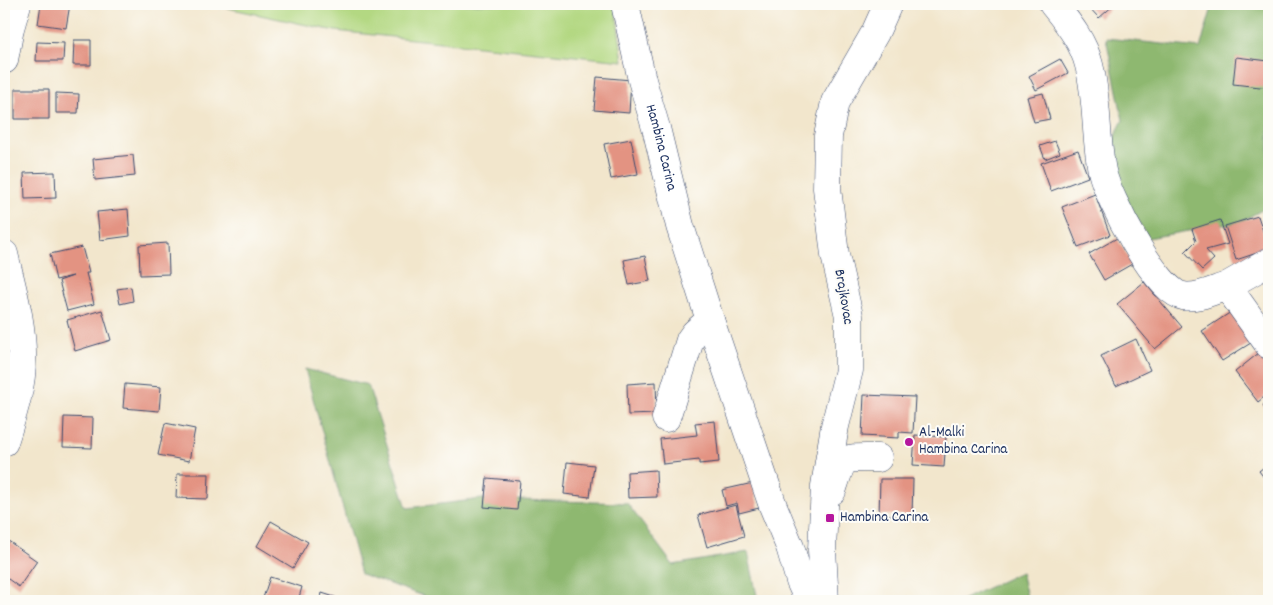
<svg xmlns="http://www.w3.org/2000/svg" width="1273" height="605" font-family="Dekko,sans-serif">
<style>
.green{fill:#b3d882;stroke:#678470}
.forest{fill:#8eb870;stroke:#547467}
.building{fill:#e39382}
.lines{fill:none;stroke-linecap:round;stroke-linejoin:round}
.minor-casing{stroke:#3b4a6e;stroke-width:29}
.minor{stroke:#fff;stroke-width:28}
.poi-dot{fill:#b5179e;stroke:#fdfcf7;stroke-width:2}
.labels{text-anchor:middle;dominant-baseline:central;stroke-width:4;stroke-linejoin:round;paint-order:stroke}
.street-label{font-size:15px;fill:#1b2f5e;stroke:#fdfcf7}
.poi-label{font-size:15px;fill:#1b2f5e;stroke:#fdfcf7;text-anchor:start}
</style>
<rect width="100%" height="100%" fill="#fdfcf7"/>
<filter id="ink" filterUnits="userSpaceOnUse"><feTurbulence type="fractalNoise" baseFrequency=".02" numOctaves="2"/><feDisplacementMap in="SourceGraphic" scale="10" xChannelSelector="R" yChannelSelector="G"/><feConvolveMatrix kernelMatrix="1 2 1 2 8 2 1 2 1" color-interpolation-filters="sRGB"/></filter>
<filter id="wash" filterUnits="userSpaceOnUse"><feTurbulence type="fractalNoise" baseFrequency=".0096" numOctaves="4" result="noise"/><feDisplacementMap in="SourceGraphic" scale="20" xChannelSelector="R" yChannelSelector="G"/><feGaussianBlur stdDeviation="1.12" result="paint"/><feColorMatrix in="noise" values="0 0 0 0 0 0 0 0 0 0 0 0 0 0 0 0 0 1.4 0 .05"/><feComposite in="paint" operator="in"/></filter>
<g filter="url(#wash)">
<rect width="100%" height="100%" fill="#f2e6cc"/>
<path class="green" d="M 209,4 L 615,4 L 623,61 L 335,31 Z"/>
<path class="forest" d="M 1213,4 L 1269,4 L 1269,206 L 1240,222 L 1148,238 L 1103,160 L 1123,120 L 1106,38 L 1200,48 Z
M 305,369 L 368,385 L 407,508 L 482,499 L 627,503 L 673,565 L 748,552 L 758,601 L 438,601 L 361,574 Z
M 1021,572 L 1028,601 L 960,601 Z"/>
<g id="blocks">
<path class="building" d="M 41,4 L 70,4 L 66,28 L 38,24 Z
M 1086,4 L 1115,4 L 1099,18 Z
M 74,40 L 91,40 L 91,65 L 73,65 Z
M 37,42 L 64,43 L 63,61 L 36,61 Z
M 1236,57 L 1269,61 L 1269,88 L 1233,84 Z
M 1060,59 L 1068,73 L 1036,90 L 1029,76 Z
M 597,77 L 631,80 L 629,113 L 594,110 Z
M 15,89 L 49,89 L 49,119 L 15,119 Z
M 56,93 L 79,94 L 78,113 L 56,113 Z
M 1043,93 L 1050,119 L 1034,122 L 1027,97 Z
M 631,139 L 638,174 L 611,179 L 604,144 Z
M 1055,141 L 1060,153 L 1045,159 L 1040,146 Z
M 1078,150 L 1088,177 L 1051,191 L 1041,163 Z
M 133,155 L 135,176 L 95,180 L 93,159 Z
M 55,172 L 56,198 L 25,199 L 24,173 Z
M 1095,194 L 1110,235 L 1078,247 L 1062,207 Z
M 128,209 L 130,236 L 100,240 L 97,212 Z
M 1258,216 L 1269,249 L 1236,260 L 1225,226 Z
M 1220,220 L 1228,244 L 1206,250 L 1214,259 L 1202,270 L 1185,252 L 1196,241 L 1192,229 Z
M 1117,238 L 1132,264 L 1104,280 L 1089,254 Z
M 168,243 L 169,274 L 140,275 L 139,245 Z
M 82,247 L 89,273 L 86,273 L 94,304 L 67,311 L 59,281 L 73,276 L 56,280 L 50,254 Z
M 645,256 L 650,281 L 629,285 L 624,260 Z
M 1144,282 L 1182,327 L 1155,349 L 1117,304 Z
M 131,287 L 133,301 L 120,304 L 117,289 Z
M 102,310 L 111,340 L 75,351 L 67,320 Z
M 1234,310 L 1254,341 L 1222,361 L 1202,331 Z
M 1136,339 L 1150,370 L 1116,386 L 1101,356 Z
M 1260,352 L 1269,364 L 1269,393 L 1258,402 L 1235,372 Z
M 656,382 L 657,414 L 628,415 L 627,384 Z
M 125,384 L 161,387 L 159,411 L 123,408 Z
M 864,395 L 915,397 L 913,433 L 899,432 L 899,438 L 862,436 Z
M 1269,401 L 1269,414 L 1263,405 Z
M 64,417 L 93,418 L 92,448 L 63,447 Z
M 715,421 L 719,462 L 699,464 L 699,460 L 663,464 L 660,439 L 697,435 L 695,423 Z
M 165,423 L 195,429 L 189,461 L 158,455 Z
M 915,435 L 946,437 L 944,467 L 913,465 Z
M 567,462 L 594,465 L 590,497 L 564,494 Z
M 1269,463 L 1269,484 L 1259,471 Z
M 656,470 L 657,497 L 628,498 L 627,472 Z
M 177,474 L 209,474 L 208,499 L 176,498 Z
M 487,478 L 520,481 L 517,510 L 484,507 Z
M 880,479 L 913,479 L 912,515 L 879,515 Z
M 753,483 L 759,508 L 739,513 L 737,503 L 726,506 L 722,490 Z
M 736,505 L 744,536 L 707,547 L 698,515 Z
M 271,521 L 308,542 L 293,568 L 257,546 Z
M 4,538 L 37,561 L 19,587 L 4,576 Z
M 270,577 L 302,587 L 298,601 L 262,601 Z
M 322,593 L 347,601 L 320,601 Z"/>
</g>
</g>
<g filter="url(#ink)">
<use href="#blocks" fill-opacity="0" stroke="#3b4a6e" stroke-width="1"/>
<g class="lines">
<g class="minor-casing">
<g id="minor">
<path id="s1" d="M 625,4 L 642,80 L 656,128 L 680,226 L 710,320 L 773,506 L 790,547 L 800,581 L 809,601"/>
<path d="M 1053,4 C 1068,23 1083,41 1089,65 C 1098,100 1095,136 1102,171 C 1107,196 1157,293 1183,296 C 1197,299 1214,290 1227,286 L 1269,345"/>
<path d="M 4,60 L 10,28 L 17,4"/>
<path d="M 4,254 C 12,288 23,324 22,360 C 22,388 12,416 4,442"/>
<path d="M 1227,286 L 1269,262"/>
<path d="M 666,418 L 690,340 L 695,333 L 710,320"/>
<path d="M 832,491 C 844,455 840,458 878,458"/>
<path d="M 825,601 L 822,550 L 825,486 L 835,426 L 849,370 L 849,316 L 835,255 L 827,188 L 828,136 L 835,102 L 875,33 L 888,4"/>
</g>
</g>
<use href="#minor" class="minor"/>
</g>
</g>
<g class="poi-dot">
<circle cx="909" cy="442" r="5"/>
<rect x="825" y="513" width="10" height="10" rx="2.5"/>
</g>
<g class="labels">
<g class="street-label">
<text stroke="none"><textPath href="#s1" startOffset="148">Hambina Carina</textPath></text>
<text transform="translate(843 297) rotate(80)">Brajkovac</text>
</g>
<g class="poi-label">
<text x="919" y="433">Al-Malki<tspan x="919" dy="17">Hambina Carina</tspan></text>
<text x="840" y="518">Hambina Carina</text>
</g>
</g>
<rect width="1273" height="605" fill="none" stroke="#fdfcf7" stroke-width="20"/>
</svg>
